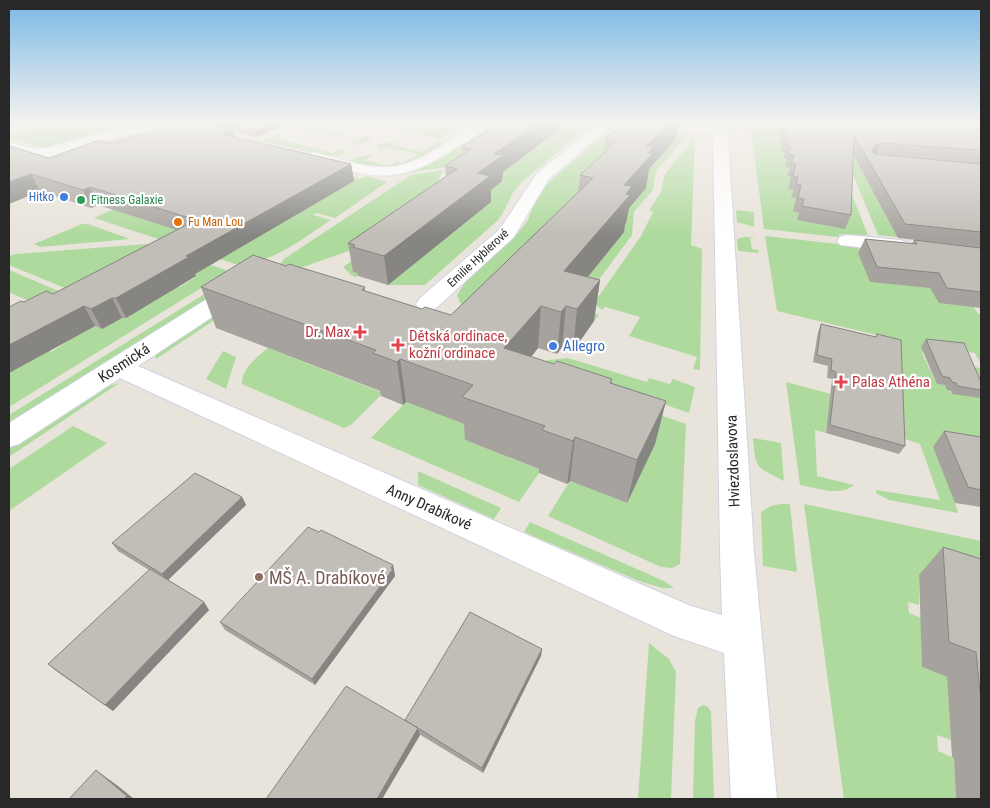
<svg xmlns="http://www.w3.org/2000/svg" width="990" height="808" font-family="'Roboto Condensed',sans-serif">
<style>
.green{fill:#aeda9d;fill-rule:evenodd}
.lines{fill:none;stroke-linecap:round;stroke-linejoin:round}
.minor-casing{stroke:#d1d2e0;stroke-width:2}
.minor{fill:#fff;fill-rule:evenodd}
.wall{fill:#a6a39e}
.shaded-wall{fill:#878581}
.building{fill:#c1beb8;stroke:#878581}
.shop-dot{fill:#3f7fe0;stroke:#fff;stroke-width:2}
.leisure-dot{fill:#2e9e5b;stroke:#fff;stroke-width:2}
.food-dot{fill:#e8710a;stroke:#fff;stroke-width:2}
.health-dot{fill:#e0444e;stroke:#fff;stroke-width:2}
.education-dot{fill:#8d6e63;stroke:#fff;stroke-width:2}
.labels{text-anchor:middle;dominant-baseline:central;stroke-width:4.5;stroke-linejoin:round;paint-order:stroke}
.far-shop-label{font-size:12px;fill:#366cbe;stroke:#fff;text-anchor:end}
.far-leisure-label{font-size:12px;fill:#27864d;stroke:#fff;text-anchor:start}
.far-food-label{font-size:12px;fill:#c56008;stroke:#fff;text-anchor:start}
.far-street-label{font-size:12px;fill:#282828;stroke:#fff}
.health-label{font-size:15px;fill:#be3a42;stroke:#fff;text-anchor:start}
.shop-label{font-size:15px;fill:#366cbe;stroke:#fff;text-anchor:start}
.street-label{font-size:15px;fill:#282828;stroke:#fff}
.near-education-label{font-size:18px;fill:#785e54;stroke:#fff;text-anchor:start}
</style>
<rect width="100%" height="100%" fill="#e9e4db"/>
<path class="green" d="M 47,123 L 86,123 L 113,130 L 47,149 L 9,138 L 9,135 Z
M 418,123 L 450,128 L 460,123 L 467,123 L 440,139 L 402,131 Z
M 512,123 L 447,167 L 406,173 L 426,165 L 470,136 L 474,137 L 497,123 Z
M 545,123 L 584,123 L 588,126 L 522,182 C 510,193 508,208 498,220 L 425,285 L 388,285 L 490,203 L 479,199 L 494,179 L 552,135 L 354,272 L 360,274 L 356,277 L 351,275 L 343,267 Z
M 750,123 L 880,123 L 883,127 L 899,128 L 898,125 L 909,126 L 907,123 L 938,123 L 941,132 L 957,134 L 957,131 L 970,132 L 972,134 L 981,135 L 981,165 L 876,157 L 875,159 L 868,159 L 871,166 L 981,174 L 981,181 L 940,178 L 953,194 L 981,196 L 981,234 L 977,234 L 981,240 L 981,245 L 878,235 L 839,141 L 819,138 L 818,140 L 831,142 L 868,235 L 839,234 L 839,237 L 764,229 ZM 784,129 L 816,133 L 815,138 L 818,138 L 815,140 L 813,147 L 822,149 L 820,156 L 824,157 L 823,159 L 820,158 L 819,164 L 828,166 L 827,171 L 831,172 L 830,174 L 827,174 L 825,183 L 835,185 L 834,194 L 838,195 L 837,197 L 833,197 L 832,204 L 843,206 L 842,217 L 846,218 L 846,221 L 841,220 L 840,228 L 797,220 L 799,213 L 794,211 L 794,209 L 799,210 L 802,199 L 792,197 L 794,190 L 788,189 L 789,187 L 794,188 L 797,178 L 787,176 L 790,168 L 785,167 L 785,165 L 790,165 L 792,160 L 783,158 L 785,153 L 780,152 L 781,151 L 785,151 L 788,143 L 779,142 L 782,135 L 778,133 L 782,133 ZM 875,144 L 908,146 L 914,154 L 919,156 L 881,152 ZM 931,151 L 967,153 L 974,159 L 969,159 L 971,163 L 936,160 L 930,154 L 932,154 ZM 876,176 L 886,176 L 889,180 L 916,182 L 921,190 L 895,188 L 892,183 L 881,182 ZM 885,209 L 907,213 L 909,211 L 921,213 L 932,231 L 919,232 L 893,227 L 883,210 Z
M 318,127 L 331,128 L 324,131 L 360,139 L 367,135 L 371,139 C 366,144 357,145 350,144 L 357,140 L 321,132 L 313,136 L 309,133 L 311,130 Z
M 623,127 L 596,182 L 470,327 L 341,285 L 345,284 L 462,322 L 465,306 L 460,303 L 457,295 L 468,278 L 518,233 L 528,220 L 537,195 L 546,185 L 605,133 L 609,134 L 616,128 Z
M 653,128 L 691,131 L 656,171 L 653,190 L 634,212 L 632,235 L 577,309 L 599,315 L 594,321 L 556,310 L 614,238 L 618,239 C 626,229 620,223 625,213 C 631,200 648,188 646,173 L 664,153 Z
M 278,134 L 281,135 L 275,138 L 333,153 L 341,149 L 343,149 L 344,153 L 339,155 L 328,156 L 261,141 Z
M 695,137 L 691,245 L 702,249 L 700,370 L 693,369 L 697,357 L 629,336 L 640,317 L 605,307 L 602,310 L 594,303 L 641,236 L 653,212 L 649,210 L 661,192 L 664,176 L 668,170 Z
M 389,142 L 396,142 L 391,145 L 421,152 L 438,142 L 444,143 C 420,157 399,172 370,166 C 364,165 357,164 351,160 L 356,157 L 370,155 L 372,156 L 365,160 L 389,166 L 396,162 L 403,163 L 418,154 L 387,147 L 382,150 L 377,147 L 379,144 Z
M 335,169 L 353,173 L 349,177 L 361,179 L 366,176 L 387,182 L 335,218 L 316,213 L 313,215 L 331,220 C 301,239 272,265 235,264 L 94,218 L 118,207 Z
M 443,170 L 431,197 L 357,248 L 292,271 L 280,264 L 284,259 L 411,175 Z
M 736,210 L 754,212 L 754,227 L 737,222 Z
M 82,224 L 88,224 L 130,239 L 40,247 L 34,244 Z
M 765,236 L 856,246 L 861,249 L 859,251 L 981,263 L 972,304 L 978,314 L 981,314 L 981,364 L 975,353 L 922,347 L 924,352 L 922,353 L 937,384 L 945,385 L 952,394 L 958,365 L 981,368 L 981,438 L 955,503 L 958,513 L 889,500 L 876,493 L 876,490 L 940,500 L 920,444 L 899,437 L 893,339 L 777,311 Z
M 744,237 L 756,237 L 750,238 L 752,249 L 758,250 L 759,253 L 738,251 L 737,239 Z
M 146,244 L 150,244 L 67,289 L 9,265 L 9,256 L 16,254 Z
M 163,249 L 226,270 L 227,272 L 9,407 L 9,373 L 48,350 L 51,352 L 92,325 L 102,329 L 122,318 L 126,318 L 176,286 L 180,287 L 196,277 Z
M 9,270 L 61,292 L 29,301 L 9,292 Z
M 232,277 L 264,287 L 156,359 L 155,355 L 236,285 L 9,427 L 9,415 Z
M 448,341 L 686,424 L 680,564 L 672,568 L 661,567 L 548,516 L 570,481 L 627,503 L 654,444 Z
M 268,348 L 383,393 L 351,425 L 344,428 L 242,384 C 241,369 257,357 268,348 Z
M 223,351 L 236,357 L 226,389 L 206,379 Z
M 568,358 L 647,382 L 649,378 L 670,384 L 673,379 L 695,387 L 689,413 L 545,363 L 548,360 Z
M 786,382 L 831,394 L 826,433 L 815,430 L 817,476 L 854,485 C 840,497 817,488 800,485 Z
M 119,383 L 9,457 L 9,448 L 101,388 Z
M 406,402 L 474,428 L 465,440 L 541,470 L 519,502 L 371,438 Z
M 73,426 L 107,443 L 9,511 L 9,469 Z
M 753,438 L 781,443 L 784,481 C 756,466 756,471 753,438 Z
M 418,471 L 501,508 L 494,519 L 418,485 Z
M 780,504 L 790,504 L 797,572 L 763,566 L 761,512 L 771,506 Z
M 804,504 L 981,541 L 981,595 L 919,575 L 919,605 L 908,602 L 909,613 L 921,618 L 922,667 L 947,677 L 951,740 L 937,735 L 938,751 L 954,758 L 956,799 L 844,799 Z
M 530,522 L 664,581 L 674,588 L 662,588 L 639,581 L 524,532 Z
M 649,643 L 669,659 L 676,672 L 671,799 L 638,799 Z
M 703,705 L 708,707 L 711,712 L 714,799 L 693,799 L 695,721 L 698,708 Z"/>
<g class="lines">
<g class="minor-casing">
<path id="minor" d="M 147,123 L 179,123 L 216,131 L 218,134 L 216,137 L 211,138 L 165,128 L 126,135 L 47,158 L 32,158 L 9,152 L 9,142 L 32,148 L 46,148 L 119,128 Z
M 475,123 L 491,123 C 484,133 467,140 457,147 C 396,188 375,178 309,160 L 306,157 L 309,154 L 314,152 C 342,159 372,172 401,165 C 428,159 452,137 475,123 Z
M 599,123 L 614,123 L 549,179 L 514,237 L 435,309 L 427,311 L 419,309 L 416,304 L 419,299 L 500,229 L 537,173 Z
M 635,123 L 727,123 L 754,552 L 777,799 L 731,799 L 724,653 L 674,636 L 120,378 L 19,444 L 9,447 L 9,423 L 231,284 L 239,282 L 247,284 L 250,289 L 247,294 L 138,366 L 691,606 L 722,615 L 720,552 L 713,132 L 642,127 Z
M 847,235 L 900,240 L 907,242 L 910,246 L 907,250 L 900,252 L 840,245 L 837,241 L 840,237 Z"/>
</g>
<use href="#minor" class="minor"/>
</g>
<path class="wall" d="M 182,123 L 279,123 L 280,127 L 257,137 L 233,132 L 235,137 L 351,164 L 354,181 L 195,274 L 196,276 L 126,318 L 122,318 L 102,329 L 95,326 L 9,373 L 9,307 L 24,302 L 53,294 L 177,230 L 98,205 L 91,208 L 40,191 L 9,204 L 9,146 L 49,158 L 110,143 Z
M 780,123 L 981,123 L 981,247 L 898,238 L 853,154 L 851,215 L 845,229 L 797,220 L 799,213 L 793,211 L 796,198 L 791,197 L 794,190 L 788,189 L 791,177 L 787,176 L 790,168 L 785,167 L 787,159 L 783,158 L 785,153 L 780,152 L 783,143 L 779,142 L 781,135 L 777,134 Z
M 565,125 L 503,172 L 502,181 L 491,190 L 491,202 L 388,285 L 358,276 L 357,273 L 353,272 L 348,243 L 446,176 L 445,166 L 463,154 L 462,147 Z
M 606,138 L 676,139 L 649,169 L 646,188 L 629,208 L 626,223 L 625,224 L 624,232 L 588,277 L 600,280 L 594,321 L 573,351 L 562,347 L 557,354 L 538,348 L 531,357 L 554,364 L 612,379 L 612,383 L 666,401 L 655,444 L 627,503 L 570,481 L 567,484 L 539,473 L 539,469 L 465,440 L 464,424 L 406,402 L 403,405 L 381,396 L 380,391 L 216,328 L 201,287 L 286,266 L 365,287 L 365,291 L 422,309 L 451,315 L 578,192 L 580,175 L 604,153 Z
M 865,239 L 912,244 L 914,240 L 981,247 L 981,308 L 939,303 L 930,288 L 870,282 L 858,253 Z
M 821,324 L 875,337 L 877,334 L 905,446 L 899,454 L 826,433 L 832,379 L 827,378 L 828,366 L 813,362 L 818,332 Z
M 926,339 L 981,382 L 981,396 L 980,398 L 952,394 L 951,391 L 947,390 L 945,385 L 937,384 L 921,347 Z
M 944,431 L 981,437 L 981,507 L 955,503 L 933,447 Z
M 242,497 L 246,505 L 168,580 L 204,602 L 209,610 L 113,711 L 56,671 L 48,664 L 149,570 L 118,551 L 112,543 Z
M 943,547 L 981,559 L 981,799 L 956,799 L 954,758 L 952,757 L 947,677 L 922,667 L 919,575 Z
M 393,565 L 395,576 L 315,685 L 225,630 L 220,622 Z
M 542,649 L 541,656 L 483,773 L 419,734 L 420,735 L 382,799 L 266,799 L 406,721 L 405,720 Z"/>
<path class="shaded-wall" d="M 276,123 L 279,123 L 280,127 L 257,137 L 255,131 Z
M 538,123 L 565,123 L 565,125 L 503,172 L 502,181 L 491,190 L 491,202 L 388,285 L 384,256 L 478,173 L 494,154 Z
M 668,123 L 679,123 L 676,139 L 649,169 L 646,188 L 629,208 L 626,223 L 625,224 L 624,232 L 560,311 L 564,271 L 646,146 Z
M 233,130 L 237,146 L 221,134 Z
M 881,143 L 876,155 L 868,158 L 874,146 Z
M 351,164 L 354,181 L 195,274 L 196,276 L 126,318 L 116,298 L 186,256 Z
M 31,174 L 40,191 L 9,204 L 9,182 Z
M 90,187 L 98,205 L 91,208 L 83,190 Z
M 600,280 L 594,321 L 573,351 L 577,309 Z
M 112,298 L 122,318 L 102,329 L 91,309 Z
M 84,306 L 95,326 L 9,373 L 9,345 Z
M 541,306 L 538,348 L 504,391 L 504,348 Z
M 566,306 L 562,347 L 557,354 L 561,312 Z
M 400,359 L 406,402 L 403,405 L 397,362 Z
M 666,401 L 655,444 L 627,503 L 637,460 Z
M 575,437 L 570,481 L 567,484 L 573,441 Z
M 242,497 L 246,505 L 167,581 L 162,574 Z
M 393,565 L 395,576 L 315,685 L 312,679 Z
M 204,602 L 209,610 L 113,711 L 105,705 Z
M 542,649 L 541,656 L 483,773 L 482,768 Z
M 418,728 L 420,735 L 382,799 L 377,799 Z
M 96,770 L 118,786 L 134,799 L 124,799 Z"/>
<path class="building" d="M 182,123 L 201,123 L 233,130 L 221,134 L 351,164 L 186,256 L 189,257 L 116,298 L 112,298 L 91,309 L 84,306 L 9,345 L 9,307 L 21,301 L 24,302 L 46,291 L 53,294 L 196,220 L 90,187 L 83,190 L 31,174 L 9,182 L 9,146 L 49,158 L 99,140 L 110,143 Z
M 217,123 L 276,123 L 255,131 Z
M 500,123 L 538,123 L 494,154 L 503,155 L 478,173 L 490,176 L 384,256 L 353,247 L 355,245 L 348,243 L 457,169 L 445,166 L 471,149 L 462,147 Z
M 624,123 L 668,123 L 646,146 L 653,147 L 648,153 L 652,154 L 624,185 L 632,186 L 626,194 L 630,195 L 564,271 L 600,280 L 577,309 L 566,306 L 561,312 L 541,306 L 504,348 L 554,364 L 557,361 L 612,379 L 610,383 L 666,401 L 637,460 L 575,437 L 573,441 L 542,430 L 545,426 L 462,397 L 473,385 L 400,359 L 397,362 L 373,353 L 376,350 L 201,287 L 253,255 L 286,266 L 289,264 L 365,287 L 362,290 L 422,309 L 425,307 L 451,315 L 593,178 L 580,175 L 617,141 L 606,138 Z
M 782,123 L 981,123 L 981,150 L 881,143 L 874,146 L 872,151 L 874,154 L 981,164 L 981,232 L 905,224 L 854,135 L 851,215 L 802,206 L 804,199 L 798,198 L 801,185 L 796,184 L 798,177 L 793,176 L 796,164 L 791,164 L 794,155 L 789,154 L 791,147 L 787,146 L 788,141 L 784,140 L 788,131 L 783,130 L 785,123 Z
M 865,239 L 917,244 L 914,240 L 981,248 L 981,292 L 947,288 L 939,273 L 877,267 Z
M 821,324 L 876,337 L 877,334 L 901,340 L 905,446 L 830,425 L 836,372 L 831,370 L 832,359 L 817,355 Z
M 926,339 L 964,343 L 981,382 L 981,390 L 957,386 L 956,383 L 952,382 L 950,378 L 942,376 Z
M 944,431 L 981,437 L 981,490 L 968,487 Z
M 195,473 L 242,497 L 162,574 L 112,543 Z
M 308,527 L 319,532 L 321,530 L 393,565 L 391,568 L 393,569 L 312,679 L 220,622 Z
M 943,547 L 981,559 L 981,702 L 976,652 L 949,642 Z
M 150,569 L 204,602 L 105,705 L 48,664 Z
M 470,612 L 542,649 L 482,768 L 405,720 Z
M 346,686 L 418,728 L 377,799 L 266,799 Z
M 96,770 L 127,796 L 124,799 L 69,799 Z"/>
<linearGradient id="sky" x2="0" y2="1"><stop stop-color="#7bb8e5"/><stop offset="0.52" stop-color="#f5f3ef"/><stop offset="1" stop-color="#f5f3ef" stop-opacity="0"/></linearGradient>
<rect width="990" height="236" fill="url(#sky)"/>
<g class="shop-dot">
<circle cx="64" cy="197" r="5"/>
<circle cx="553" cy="346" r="5"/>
</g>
<circle class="leisure-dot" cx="81" cy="200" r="5"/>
<circle class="food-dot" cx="178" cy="222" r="5"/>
<g class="health-dot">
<path d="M357.5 324.5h5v5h5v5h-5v5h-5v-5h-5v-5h5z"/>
<path d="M395.5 337.5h5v5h5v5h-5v5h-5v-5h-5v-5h5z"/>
<path d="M838.5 374.5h5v5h5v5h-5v5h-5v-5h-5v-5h5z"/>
</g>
<circle class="education-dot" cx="259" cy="577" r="5"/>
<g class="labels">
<g class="far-shop-label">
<text x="54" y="197">Hitko</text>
</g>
<g class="far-leisure-label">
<text x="91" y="200">Fitness Galaxie</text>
</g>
<g class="far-food-label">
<text x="188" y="222">Fu Man Lou</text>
</g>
<g class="far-street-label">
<text transform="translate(478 258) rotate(-43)">Emilie Hyblerové</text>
</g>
<g class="health-label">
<text x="350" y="332" text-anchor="end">Dr. Max</text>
<text x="409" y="336">Dětská ordinace,<tspan x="409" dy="17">kožní ordinace</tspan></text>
<text x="852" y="382">Palas Athéna</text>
</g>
<g class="shop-label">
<text x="563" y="346">Allegro</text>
</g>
<g class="street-label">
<text transform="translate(124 363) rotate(-33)">Kosmická</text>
<text transform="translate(733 461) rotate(-92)">Hviezdoslavova</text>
<text transform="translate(429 507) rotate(24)">Anny Drabíkové</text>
</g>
<g class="near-education-label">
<text x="269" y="577">MŠ A. Drabíkové</text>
</g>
</g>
<rect width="990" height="808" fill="none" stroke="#282828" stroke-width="20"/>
</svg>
